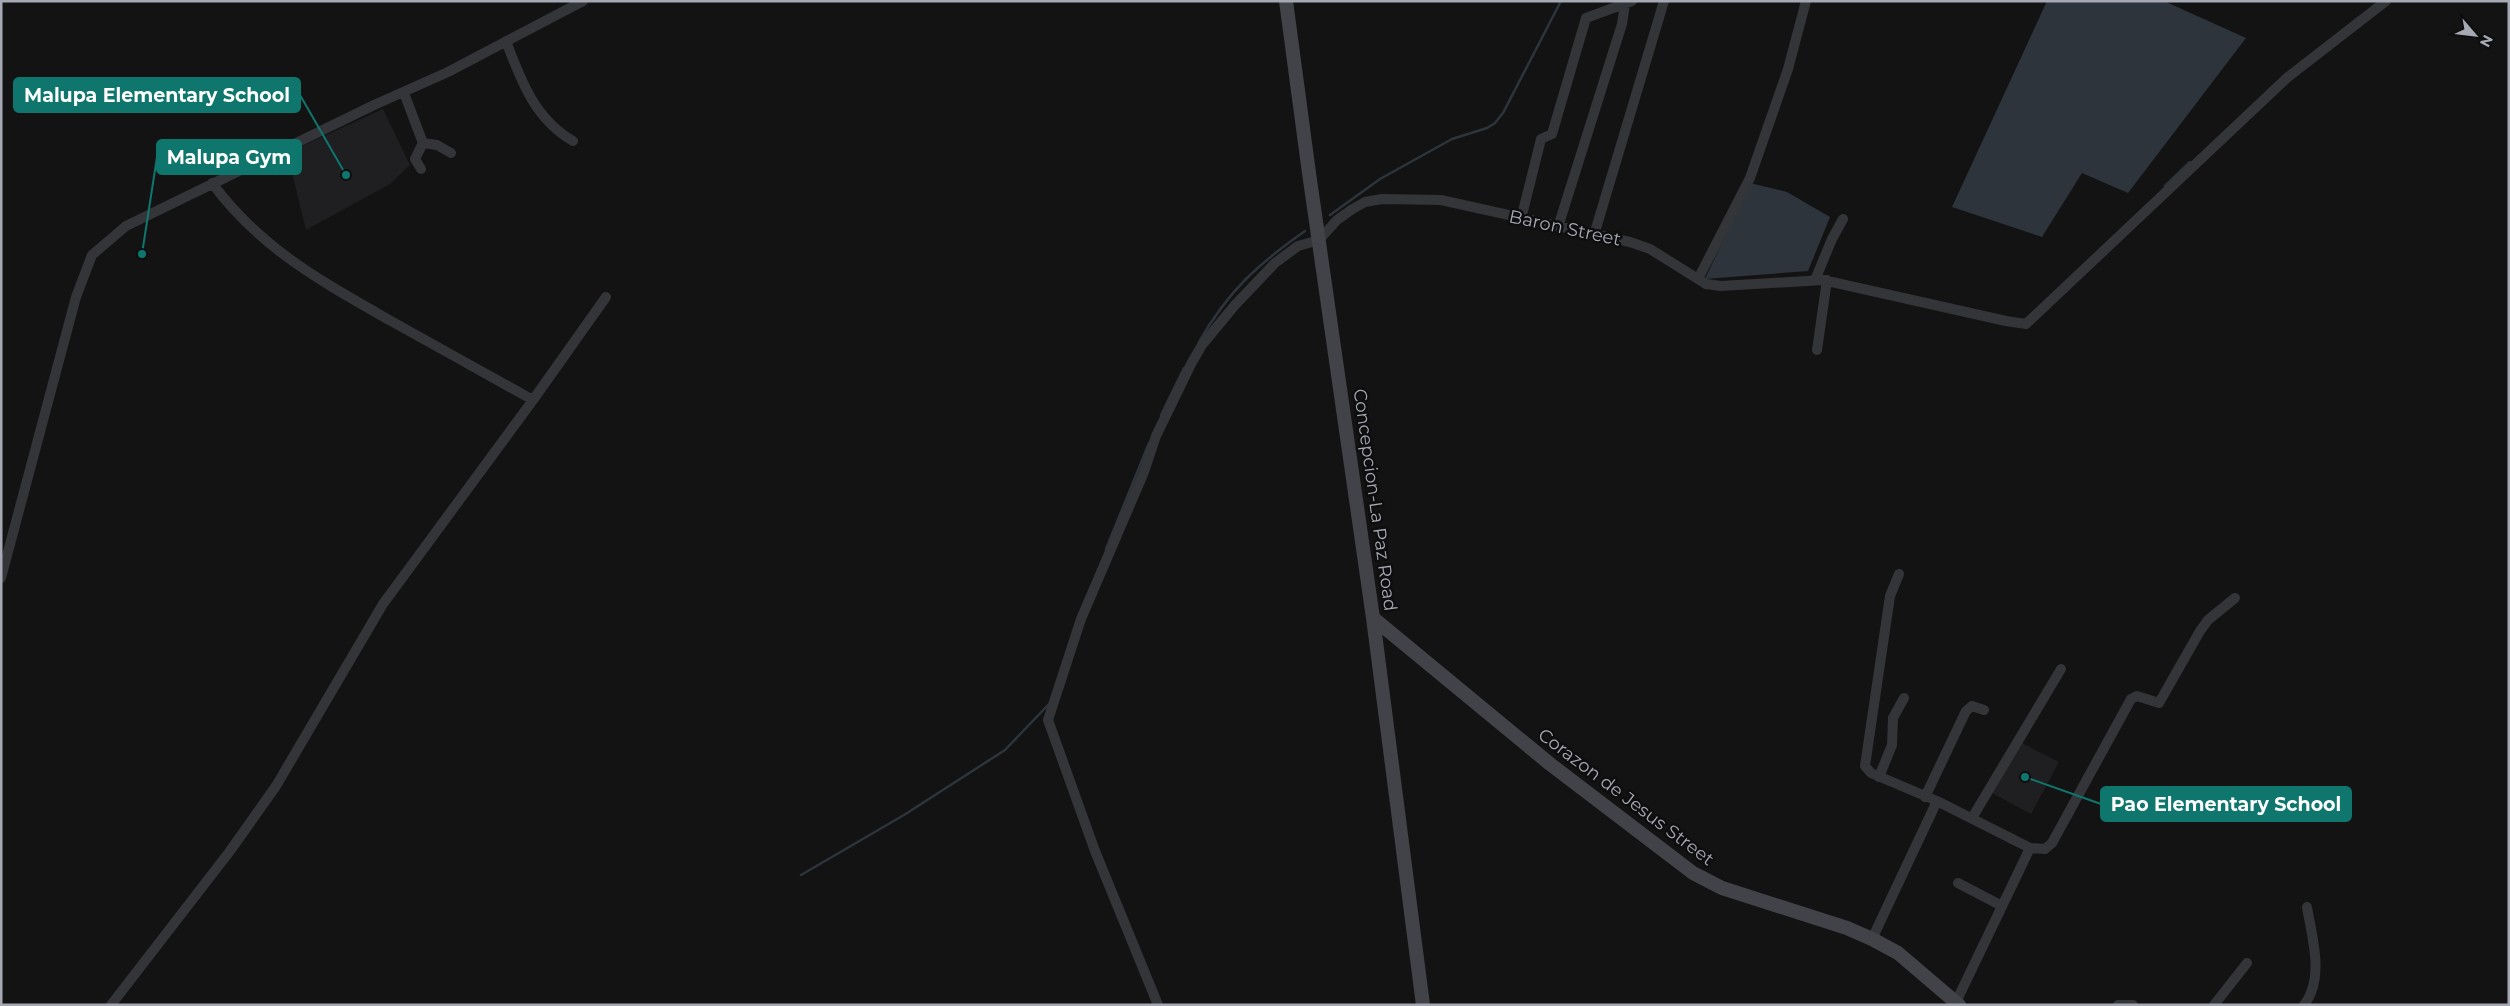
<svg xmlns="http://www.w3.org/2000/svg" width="2510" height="1006" font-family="Montserrat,sans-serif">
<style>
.built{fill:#1f1f21}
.water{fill:#2d343c}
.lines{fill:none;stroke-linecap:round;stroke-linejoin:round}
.stream{stroke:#2d343c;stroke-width:2.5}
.street{stroke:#343539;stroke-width:10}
.secondary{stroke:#424349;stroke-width:14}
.labels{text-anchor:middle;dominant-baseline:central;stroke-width:5;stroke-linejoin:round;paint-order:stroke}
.street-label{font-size:18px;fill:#a6a9b3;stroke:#0e0e0f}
.leader{fill:none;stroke:#0f766e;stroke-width:2}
.callout-dot{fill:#0f766e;stroke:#0e0e0f;stroke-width:2}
.callout{fill:#0f766e;stroke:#0f766e;stroke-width:2}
.callout-label{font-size:19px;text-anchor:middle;font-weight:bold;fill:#fff}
</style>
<rect width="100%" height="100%" fill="#131314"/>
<path class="built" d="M 383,109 L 410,165 L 390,184 L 306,230 L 287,153 Z
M 2020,742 L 2059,762 L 2031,814 L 1990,792 Z"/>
<path class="water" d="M 2047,1 L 2164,1 L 2246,38 L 2128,193 L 2082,173 L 2042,237 L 1952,207 Z
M 1750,183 L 1787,192 L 1830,217 L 1808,271 L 1705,279 Z"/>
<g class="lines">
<path class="stream" d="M 2165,186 L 2190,162
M 1330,215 L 1380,179 L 1452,139 L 1487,128 L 1495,123 L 1503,113 L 1561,1
M 1199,342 C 1228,291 1258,264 1305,231
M 1161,415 L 1184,368
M 1106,549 L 1149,443
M 801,875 L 904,815 L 1005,750 L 1049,704"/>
<path class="street" d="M 506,41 C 521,81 535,119 573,141
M 404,93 L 423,143 L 415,159 L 421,169
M 423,143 L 437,145 L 451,153
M 1521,219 L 1541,139 L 1552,134 L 1586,18 L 1632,1
M 1558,227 L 1622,24 L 1625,4
M 1594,235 L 1664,1
M 1698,279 L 1750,178 L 1788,69 L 1806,1
M 1815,280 L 1832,239 L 1843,219
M 1817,350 L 1827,280
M 533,400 L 606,297
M 1899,574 L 1890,596 L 1865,766 L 1871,773 L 1937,801 L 2030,848
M 1,578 L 76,297 L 92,255 L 126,226 L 374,105 L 448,72 L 583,1
M 1879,777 L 1892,745 L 1893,718 L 1904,698
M 1925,797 L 1966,711 L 1972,706 L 1984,710
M 1972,818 L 2061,669
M 1958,883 L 2002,906
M 1872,939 L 1937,801
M 1956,1002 L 2030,848 L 2045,849 L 2052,843 L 2131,699 L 2137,696 L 2159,703 L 2200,631 L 2208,620 L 2235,598
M 111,1005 L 230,851 L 276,786 L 383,604 L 533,400 C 486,374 438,347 391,321 C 321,281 261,249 212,183
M 1158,1005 L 1095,851 L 1048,720 L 1081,619 L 1144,472 L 1156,436 L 1191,364 L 1202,345 L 1235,305 L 1275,263 L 1298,246 L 1319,240 L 1337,220 L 1351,210 L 1365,202 L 1382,199 L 1441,200 L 1630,242 L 1650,249 L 1706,284 L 1721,286 L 1823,280 L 2006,321 L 2026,324 L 2288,77 L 2386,1
M 2118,1005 L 2133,1005
M 2214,1005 L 2247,963
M 2304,1005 C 2325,978 2312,938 2307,907"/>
<path class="secondary" d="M 1286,1 L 1309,173 L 1373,618 L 1423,1005
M 1373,618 L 1550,764 L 1693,873 L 1722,888 L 1847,928 L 1872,939 L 1898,953 L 1959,1005"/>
</g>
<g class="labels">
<g class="street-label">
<text transform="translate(1565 228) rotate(12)">Baron Street</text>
<text transform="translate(1375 500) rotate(82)">Concepcion-La Paz Road</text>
<text transform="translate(1626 797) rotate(37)">Corazon de Jesus Street</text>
</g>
</g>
<path class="leader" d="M346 175L300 95M142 254L157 157M2025 777L2101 804"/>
<g class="callout-dot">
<circle cx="346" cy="175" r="5"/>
<circle cx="142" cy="254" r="5"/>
<circle cx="2025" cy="777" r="5"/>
</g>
<g class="callout">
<rect x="14" y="78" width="286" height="34" rx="5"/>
<rect x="157" y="140" width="144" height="34" rx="5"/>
<rect x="2101" y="787" width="250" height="34" rx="5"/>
</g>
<g class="callout-label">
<text x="157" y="102">Malupa Elementary School</text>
<text x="229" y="164">Malupa Gym</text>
<text x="2226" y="811">Pao Elementary School</text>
</g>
<rect width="2510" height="1006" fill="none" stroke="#a6a9b3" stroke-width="5"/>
<g transform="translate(2475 35) rotate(118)" stroke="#0e0e0f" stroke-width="4" paint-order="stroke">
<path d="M0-4L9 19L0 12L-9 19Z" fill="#a6a9b3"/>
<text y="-8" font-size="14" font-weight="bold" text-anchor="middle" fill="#a6a9b3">N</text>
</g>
</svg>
